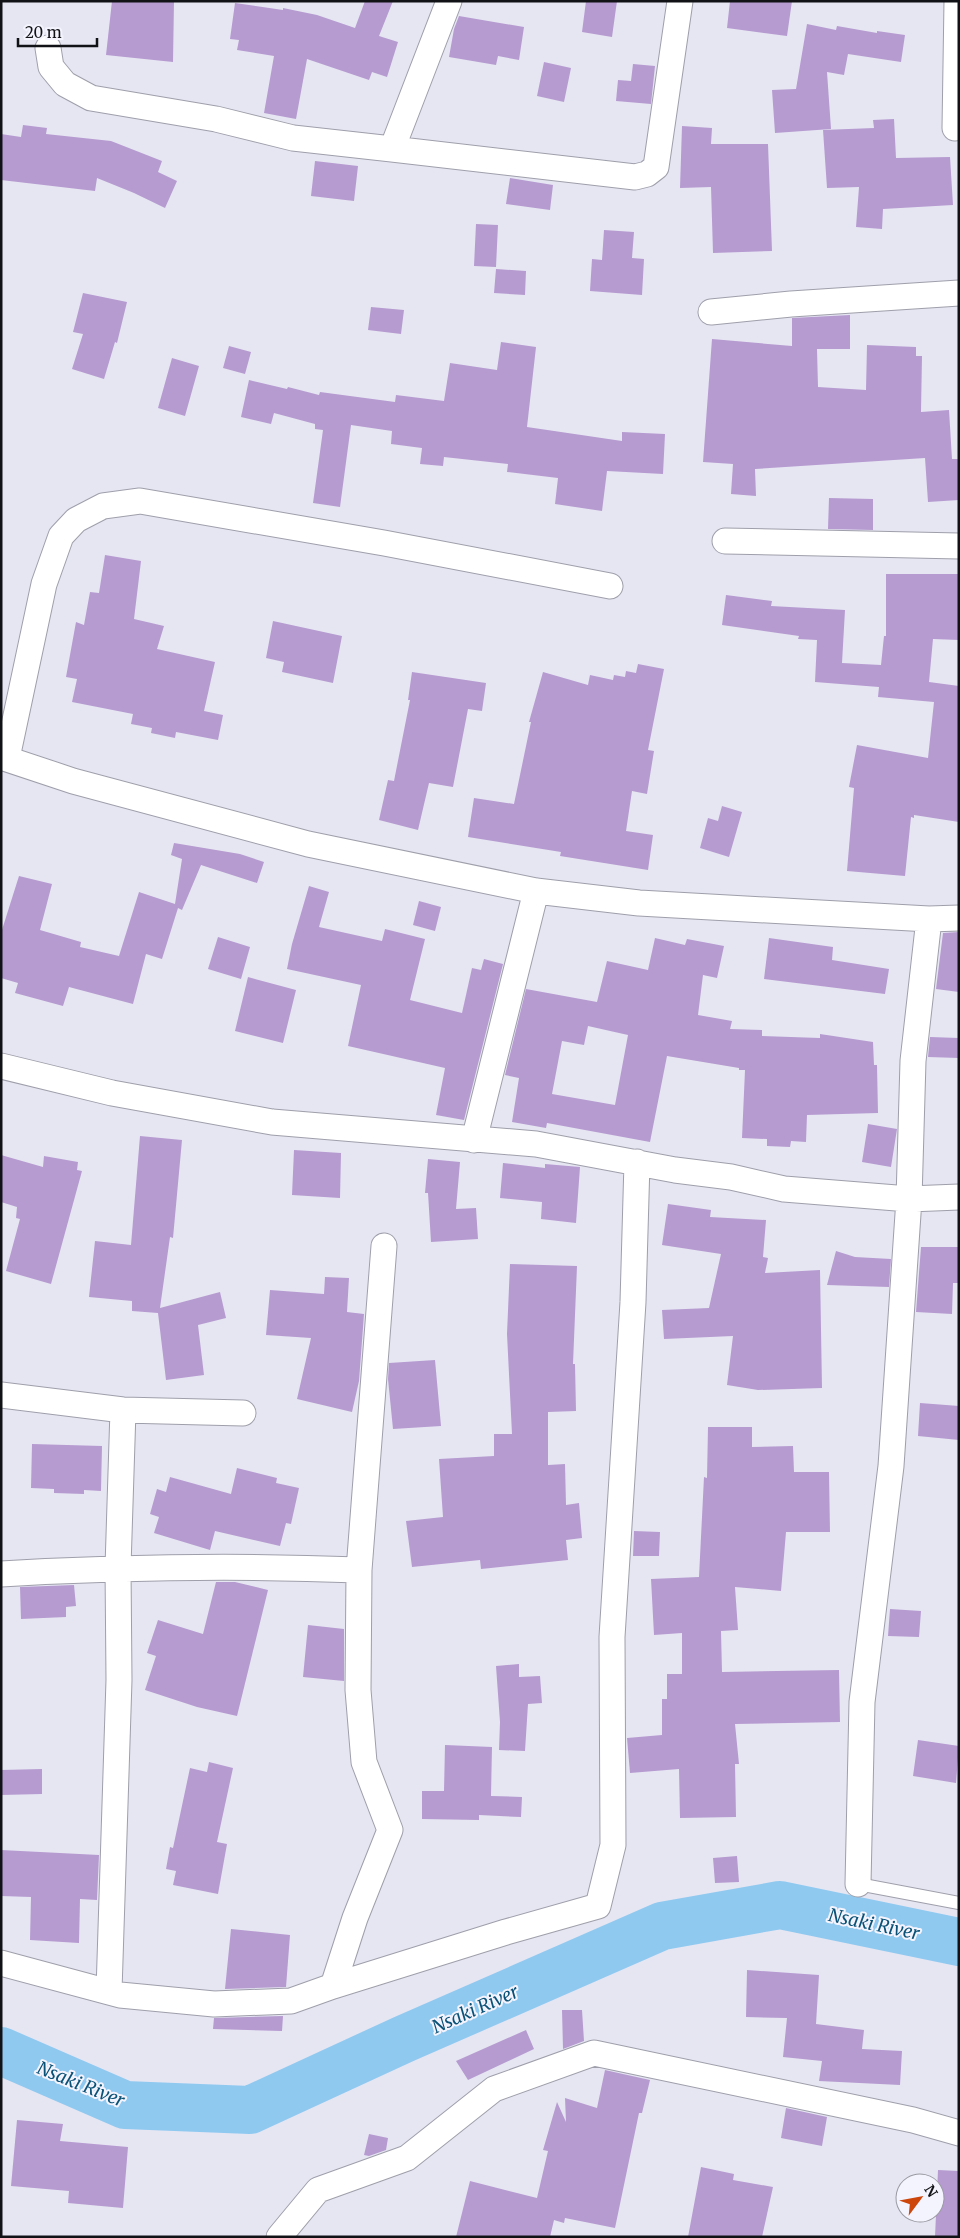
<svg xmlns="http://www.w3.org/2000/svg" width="960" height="2238" font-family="Merriweather,serif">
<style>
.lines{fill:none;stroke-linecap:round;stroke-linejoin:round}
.river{stroke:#90c9f0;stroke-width:48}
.building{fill:#b69bd0;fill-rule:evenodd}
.service-casing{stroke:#9e9faa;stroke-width:14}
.minor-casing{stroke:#9e9faa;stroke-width:27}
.service{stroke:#fff;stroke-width:12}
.minor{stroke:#fff;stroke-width:25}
.labels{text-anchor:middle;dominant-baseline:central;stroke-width:4;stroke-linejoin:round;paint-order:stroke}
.water-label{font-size:18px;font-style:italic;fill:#0b5277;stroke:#f4f4fe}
</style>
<rect width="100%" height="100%" fill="#e6e6f3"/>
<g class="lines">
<path class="river" d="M 1,2051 L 125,2105 L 250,2110 L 404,2039 L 662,1926 L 780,1905 L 959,1942"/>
</g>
<path class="building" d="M 112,1 L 174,1 L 173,62 L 106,55 Z
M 365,1 L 393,1 L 379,36 L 398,42 L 387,77 L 372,72 L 369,80 L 307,59 L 296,119 L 264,113 L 274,56 L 237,50 L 239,40 L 230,39 L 235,3 L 283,10 L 283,8 L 317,15 L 355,28 Z
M 586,1 L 617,1 L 612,37 L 582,32 Z
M 730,1 L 792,1 L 787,36 L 727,28 Z
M 459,16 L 524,27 L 519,60 L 498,56 L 496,65 L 449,57 L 454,29 Z
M 807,24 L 836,30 L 837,26 L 877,33 L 877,31 L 905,35 L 901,62 L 848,54 L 844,75 L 827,72 L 831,129 L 775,133 L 772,90 L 796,89 Z
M 544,62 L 571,68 L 564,102 L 537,96 Z
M 633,64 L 655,66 L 651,104 L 616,101 L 618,80 L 631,81 Z
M 894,119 L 896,158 L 950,157 L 953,205 L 883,209 L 882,229 L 856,227 L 859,187 L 827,188 L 823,130 L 874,128 L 873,120 Z
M 23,125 L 47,128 L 46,134 L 111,141 L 162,161 L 158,172 L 177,181 L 165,208 L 134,193 L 97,178 L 95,191 L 1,180 L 1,134 L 21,137 Z
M 682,126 L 712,128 L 711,144 L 768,144 L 772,251 L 713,253 L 711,187 L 680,188 Z
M 315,161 L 358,166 L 354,201 L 311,196 Z
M 510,178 L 553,185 L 550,210 L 506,204 Z
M 476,224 L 498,225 L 496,267 L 474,266 Z
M 604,230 L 634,232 L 632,258 L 644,259 L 642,295 L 590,291 L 592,259 L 602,260 Z
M 496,269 L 526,271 L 525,295 L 494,293 Z
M 83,293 L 127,302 L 117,343 L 115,342 L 104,379 L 72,369 L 83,334 L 73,332 Z
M 371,307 L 404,310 L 401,334 L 368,330 Z
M 850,315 L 850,349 L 817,349 L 818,387 L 866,390 L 867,345 L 916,347 L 916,356 L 922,356 L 921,412 L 949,410 L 952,459 L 959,459 L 959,500 L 928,502 L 925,458 L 755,469 L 756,496 L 731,494 L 733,464 L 703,462 L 712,339 L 792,346 L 792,318 Z
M 501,342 L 536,347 L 527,427 L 622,441 L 622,432 L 665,434 L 663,474 L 607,471 L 602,511 L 555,504 L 558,478 L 507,472 L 508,464 L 444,457 L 443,466 L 420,464 L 422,448 L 391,444 L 392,431 L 351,425 L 340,507 L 313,503 L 323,430 L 315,429 L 315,424 L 274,413 L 271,424 L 241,417 L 249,380 L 287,389 L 288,387 L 319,395 L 320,392 L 395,402 L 396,395 L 444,401 L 450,363 L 497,370 Z
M 229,346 L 251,352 L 245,374 L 223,368 Z
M 172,358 L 199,366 L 185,416 L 158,408 Z
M 829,498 L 873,499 L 873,530 L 828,529 Z
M 105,555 L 141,561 L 134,619 L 164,626 L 157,649 L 215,662 L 204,711 L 223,715 L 218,740 L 176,732 L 175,738 L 151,733 L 152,728 L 131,724 L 133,714 L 72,702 L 77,679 L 66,677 L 76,622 L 84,625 L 90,592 L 99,593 Z
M 886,574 L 959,574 L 959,640 L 933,639 L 929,682 L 959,686 L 959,822 L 914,815 L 914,818 L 911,817 L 905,876 L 847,871 L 854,788 L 849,787 L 857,745 L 928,758 L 934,702 L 878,697 L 879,687 L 815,682 L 817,640 L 798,639 L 799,636 L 722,625 L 726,595 L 772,601 L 771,606 L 845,610 L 842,663 L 881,665 L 884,636 L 886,636 Z
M 273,621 L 342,636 L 333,683 L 282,672 L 284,662 L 266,658 Z
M 638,664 L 664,669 L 648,750 L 654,751 L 647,794 L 632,791 L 626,831 L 653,835 L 648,870 L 560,856 L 561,852 L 468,837 L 474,798 L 514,804 L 531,722 L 529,722 L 543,672 L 588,685 L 590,675 L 613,680 L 614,675 L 625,677 L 626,671 L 636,673 Z
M 412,672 L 486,683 L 482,711 L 468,709 L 453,787 L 429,783 L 418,830 L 379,820 L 388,780 L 394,781 L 410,700 L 408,700 Z
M 722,806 L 742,812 L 729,857 L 700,848 L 708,818 L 718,821 Z
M 174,843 L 240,854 L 264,862 L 257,883 L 201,865 L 182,910 L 178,908 L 162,959 L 146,954 L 133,1004 L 69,987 L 63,1006 L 15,993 L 18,983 L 1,978 L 1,933 L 19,876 L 52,884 L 40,930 L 81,942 L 80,947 L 119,956 L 139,892 L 175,904 L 182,859 L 171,855 Z
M 309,886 L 329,892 L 319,927 L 382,941 L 385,929 L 425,939 L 410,1000 L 462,1013 L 472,968 L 481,970 L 484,959 L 503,964 L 464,1120 L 436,1115 L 445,1068 L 348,1046 L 361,985 L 287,969 L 292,944 Z
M 419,901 L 441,907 L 435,931 L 413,925 Z
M 959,932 L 959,992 L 936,989 L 943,933 Z
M 218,937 L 250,947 L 241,979 L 208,969 Z
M 655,938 L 685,945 L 687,939 L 724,946 L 717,978 L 703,975 L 698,1015 L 732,1021 L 730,1029 L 762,1030 L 762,1036 L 820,1038 L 820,1034 L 873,1042 L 874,1065 L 877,1065 L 878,1113 L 807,1115 L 806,1142 L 791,1141 L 790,1147 L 767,1146 L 767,1139 L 742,1138 L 745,1070 L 739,1070 L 739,1068 L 667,1056 L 650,1142 L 547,1123 L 546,1128 L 512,1122 L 519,1078 L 505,1075 L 526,989 L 597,1002 L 607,961 L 648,970 ZM 588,1026 L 628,1035 L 615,1105 L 552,1094 L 562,1041 L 584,1045 Z
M 769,938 L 833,947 L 832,960 L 889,969 L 885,994 L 764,979 Z
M 248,977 L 296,990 L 283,1043 L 235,1031 Z
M 930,1037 L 959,1038 L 959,1058 L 928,1057 Z
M 868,1124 L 897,1129 L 891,1167 L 862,1162 Z
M 140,1136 L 182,1140 L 173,1238 L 170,1237 L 160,1308 L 220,1292 L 226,1318 L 198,1325 L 204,1375 L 166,1380 L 158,1313 L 132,1311 L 132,1301 L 89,1297 L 95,1241 L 131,1245 Z
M 294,1150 L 341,1153 L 340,1198 L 292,1195 Z
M 1,1155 L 43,1167 L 44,1156 L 78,1162 L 77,1170 L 82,1171 L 51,1284 L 6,1271 L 20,1219 L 16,1218 L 17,1207 L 1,1202 Z
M 428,1159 L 460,1162 L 456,1209 L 476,1208 L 478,1239 L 431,1242 L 428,1193 L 425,1193 Z
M 503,1163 L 545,1168 L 545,1164 L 580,1167 L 576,1223 L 541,1219 L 542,1202 L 500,1198 Z
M 668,1204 L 711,1210 L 710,1217 L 766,1220 L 763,1257 L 768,1258 L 765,1273 L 820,1270 L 822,1388 L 758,1390 L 727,1385 L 733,1336 L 664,1339 L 662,1310 L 709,1308 L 721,1254 L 662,1245 Z
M 921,1247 L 959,1247 L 959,1283 L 953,1283 L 952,1314 L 916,1312 Z
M 836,1251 L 855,1257 L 891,1259 L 889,1287 L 827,1285 Z
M 510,1264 L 577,1266 L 573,1364 L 575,1364 L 576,1411 L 548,1412 L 548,1465 L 565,1464 L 566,1505 L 579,1503 L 582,1538 L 566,1540 L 568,1560 L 481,1569 L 480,1560 L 412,1567 L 406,1521 L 443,1517 L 439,1459 L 494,1456 L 494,1434 L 512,1434 L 507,1334 Z
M 325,1277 L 349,1278 L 347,1312 L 364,1314 L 359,1381 L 352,1412 L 297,1399 L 311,1338 L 266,1335 L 270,1290 L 324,1294 Z
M 435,1360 L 441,1426 L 393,1429 L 388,1379 L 389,1363 Z
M 920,1403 L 959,1406 L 959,1440 L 918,1436 Z
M 708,1427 L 752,1427 L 752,1447 L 793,1446 L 794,1472 L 829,1472 L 830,1532 L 786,1532 L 781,1591 L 735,1587 L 738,1630 L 721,1631 L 722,1672 L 839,1670 L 840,1722 L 735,1724 L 739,1764 L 735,1764 L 736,1817 L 680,1818 L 679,1769 L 630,1773 L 627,1738 L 662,1735 L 662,1699 L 667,1699 L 667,1674 L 682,1674 L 682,1633 L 654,1635 L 651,1579 L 699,1577 L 704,1477 L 707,1478 Z
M 32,1444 L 102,1446 L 101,1491 L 84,1490 L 84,1494 L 54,1493 L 54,1489 L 31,1488 Z
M 237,1468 L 277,1478 L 276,1483 L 299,1488 L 291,1524 L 286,1523 L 280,1546 L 215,1531 L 210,1550 L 154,1533 L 159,1517 L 150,1514 L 157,1489 L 166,1492 L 170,1477 L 231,1494 Z
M 634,1531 L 660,1532 L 659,1556 L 633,1556 Z
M 216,1582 L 235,1582 L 268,1590 L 237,1716 L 197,1707 L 145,1690 L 156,1656 L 147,1653 L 158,1620 L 203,1634 Z
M 74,1585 L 76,1606 L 66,1607 L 66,1617 L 21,1619 L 20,1587 Z
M 890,1609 L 921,1611 L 919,1637 L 888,1636 Z
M 308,1625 L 344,1629 L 344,1681 L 303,1677 Z
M 519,1664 L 519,1677 L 540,1676 L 542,1703 L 528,1704 L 525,1751 L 499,1750 L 500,1722 L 496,1666 Z
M 918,1740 L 959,1746 L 956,1783 L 913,1776 Z
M 445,1745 L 492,1747 L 491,1796 L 522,1797 L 521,1817 L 479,1815 L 479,1820 L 422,1819 L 422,1791 L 444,1791 Z
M 209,1762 L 233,1768 L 217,1842 L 227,1844 L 218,1894 L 173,1885 L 176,1871 L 166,1869 L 170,1847 L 173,1848 L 190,1768 L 207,1772 Z
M 42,1769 L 42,1794 L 1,1795 L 1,1770 Z
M 1,1850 L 99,1855 L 97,1900 L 80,1899 L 79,1943 L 30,1940 L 31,1897 L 1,1896 Z
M 737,1856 L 739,1882 L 715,1883 L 713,1858 Z
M 231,1929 L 290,1935 L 286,1987 L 225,1989 Z
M 747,1970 L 819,1975 L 816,2024 L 864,2030 L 862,2049 L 902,2051 L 900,2085 L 819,2081 L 822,2061 L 783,2057 L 787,2018 L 746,2017 Z
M 562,2010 L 582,2010 L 584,2041 L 563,2049 Z
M 283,2016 L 282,2031 L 213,2029 L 214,2018 Z
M 526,2030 L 534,2049 L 468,2080 L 456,2061 Z
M 605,2070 L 650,2080 L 642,2113 L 639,2113 L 615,2228 L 565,2218 L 564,2223 L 554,2220 L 550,2237 L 456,2237 L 470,2181 L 537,2198 L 548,2151 L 543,2150 L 557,2102 L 566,2122 L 565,2098 L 597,2108 Z
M 786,2108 L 827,2117 L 822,2146 L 781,2138 Z
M 17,2120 L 63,2124 L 60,2141 L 128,2147 L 123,2208 L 68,2203 L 69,2191 L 11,2186 Z
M 369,2134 L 388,2138 L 386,2150 L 369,2156 L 364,2155 Z
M 701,2167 L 734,2174 L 733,2180 L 773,2187 L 762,2237 L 688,2237 Z
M 938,2170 L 959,2171 L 959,2237 L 935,2237 Z"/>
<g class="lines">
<g class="service-casing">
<path id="service" d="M 858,1884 L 959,1903"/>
</g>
<g class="minor-casing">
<path id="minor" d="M 48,48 L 51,67 L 65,84 L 91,98 L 216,119 L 293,138 L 392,149 L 449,1
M 955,128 L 957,1
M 392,149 L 635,177 L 647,174 L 656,167 L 680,1
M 711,312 L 791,304 L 959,293
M 725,541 L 959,546
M 1,757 L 73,781 L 308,844 L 536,891 L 639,903 L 929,919 L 959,918
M 7,758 L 44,584 L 61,536 L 76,520 L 103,506 L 140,501 L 384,543 L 610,586
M 1,1066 L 112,1093 L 272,1122 L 536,1144 L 675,1170 L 731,1177 L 784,1189 L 909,1199 L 959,1197
M 474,1140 L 536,891
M 1,1395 L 123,1410 L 243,1413
M 1,1574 C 120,1567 239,1565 359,1570
M 858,1884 L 862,1702 L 891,1466 L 909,1199 L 913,1061 L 929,919
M 1,1963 L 120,1995 L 214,2004 L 291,2001 L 333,1986 L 355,1918 L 390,1830 L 364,1762 L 358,1690 L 359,1570 L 384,1246
M 333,1986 L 506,1932 L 598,1906 L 613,1845 L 612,1637 L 633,1302 L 637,1162
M 109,1991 L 119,1680 L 118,1567 L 123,1410
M 279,2237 L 318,2190 L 407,2158 L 494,2089 L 594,2053 L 913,2120 L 959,2133"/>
</g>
<use href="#service" class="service"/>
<use href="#minor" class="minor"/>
</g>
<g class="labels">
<g class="water-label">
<text transform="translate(874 1924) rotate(12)">Nsaki River</text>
<text transform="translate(475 2009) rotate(-24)">Nsaki River</text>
<text transform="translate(81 2084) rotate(22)">Nsaki River</text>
</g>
</g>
<rect width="960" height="2238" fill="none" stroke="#111216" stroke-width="5"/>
<g transform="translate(920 2198) rotate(58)"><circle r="24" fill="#f4f4fe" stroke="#999aa1"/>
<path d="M0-4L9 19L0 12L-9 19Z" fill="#cd460c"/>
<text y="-8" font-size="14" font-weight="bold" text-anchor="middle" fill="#111216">N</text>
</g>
<path d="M18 38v8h79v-8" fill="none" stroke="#111216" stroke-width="2.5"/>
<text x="25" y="38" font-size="15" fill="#111216" stroke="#f4f4fe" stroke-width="4" paint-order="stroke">20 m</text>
</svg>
